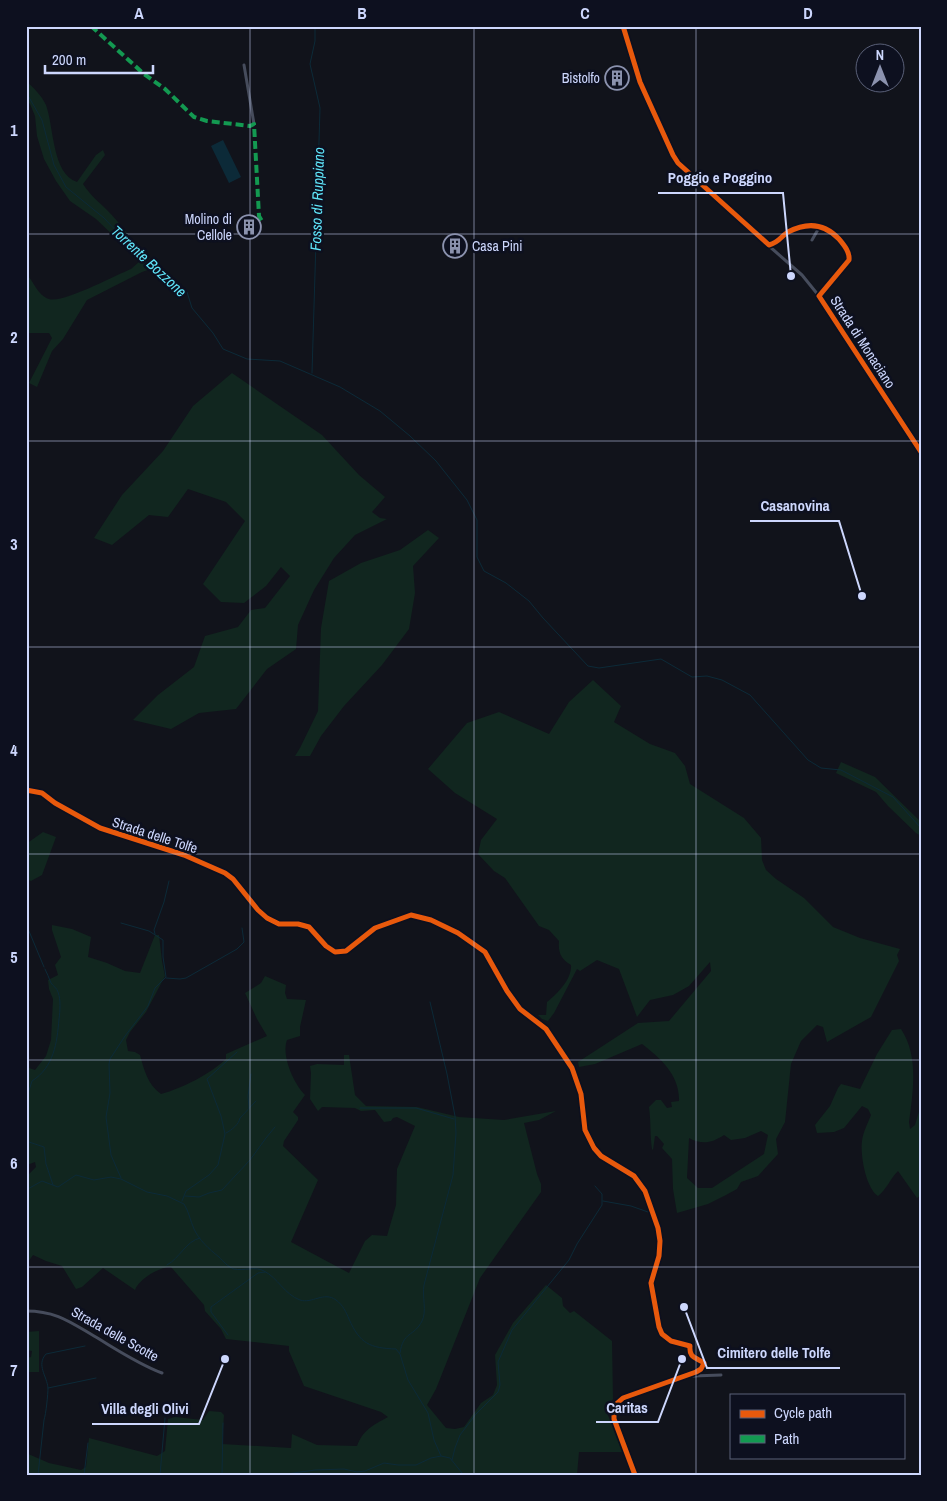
<svg xmlns="http://www.w3.org/2000/svg" width="947" height="1501" font-family="'Archivo Narrow',sans-serif">
<style>
.green{fill:#11261f;fill-rule:evenodd}
.water{fill:#0c2a38}
.lines{fill:none;stroke-linecap:round;stroke-linejoin:round}
.stream{stroke:#0c2a38;stroke-width:1}
.minor{stroke:#464c5c;stroke-width:3}
.quiet{stroke:#139951;stroke-width:4;stroke-dasharray:8 4;stroke-linecap:butt}
.cycleway-casing{stroke:#0d101f;stroke-width:8}
.cycleway{stroke:#e8590c;stroke-width:5}
.grid{fill:none;stroke:#cdd7fd;stroke-width:1;stroke-opacity:0.55}
.labels{text-anchor:middle;dominant-baseline:central;stroke-width:5;stroke-linejoin:round;paint-order:stroke}
.poi-label{font-size:14px;fill:#cdd7fd;stroke:#0d101f;text-anchor:end}
.street-label{font-size:14px;fill:#cdd7fd;stroke:#0d101f}
.water-label{font-size:15px;font-style:italic;fill:#5fe4f9;stroke:#0d101f}
.leader{fill:none;stroke:#cdd7fd;stroke-width:2}
.callout-dot{fill:#cdd7fd;stroke:#0d101f;stroke-width:2}
.callout-label{font-size:15px;text-anchor:middle;font-weight:bold;fill:#cdd7fd;stroke:#0d101f;stroke-width:5;stroke-linejoin:round;paint-order:stroke}
.neatline{fill:none;stroke:#cdd7fd;stroke-width:2}
.grid-label{font-size:16px;text-anchor:middle;font-weight:bold;fill:#cdd7fd}
</style>
<rect width="100%" height="100%" fill="#11131b"/>
<path class="green" d="M 26,81 C 33,87 42,96 46,105 C 54,127 52,174 77,182 L 96,155 L 103,150 L 105,155 L 83,184 C 90,195 99,202 107,210 C 125,228 139,251 159,266 L 142,272 L 87,300 L 63,339 L 52,351 L 37,387 L 29,383 L 52,338 L 49,333 L 26,333 L 26,274 C 34,281 37,295 49,299 C 62,304 116,275 131,269 L 140,261 L 96,219 L 70,201 L 56,181 L 44,159 L 37,136 L 35,116 L 30,104 L 26,100 Z
M 232,373 L 322,435 L 359,475 L 385,497 L 372,512 L 380,518 L 387,519 L 355,535 L 334,558 L 314,590 L 298,625 L 296,649 L 267,669 L 236,709 L 199,713 L 171,729 L 133,720 L 158,695 L 194,667 L 205,636 L 238,627 L 251,610 L 265,608 L 290,576 L 281,567 L 266,586 L 244,603 L 221,602 L 203,584 L 245,521 L 226,502 L 188,489 L 168,517 L 149,515 L 112,545 L 94,538 L 122,495 L 163,451 L 193,406 Z
M 428,530 L 439,538 L 413,566 L 415,593 L 409,629 L 382,665 L 344,706 L 321,736 L 310,756 L 295,756 L 300,748 L 318,711 L 321,628 L 329,581 L 361,563 L 400,550 Z
M 593,680 L 621,706 L 614,722 L 650,744 L 675,753 L 685,766 L 690,784 L 744,818 L 761,838 L 762,860 L 766,870 L 776,879 L 804,898 L 833,927 L 860,938 L 900,949 L 897,955 L 899,961 L 871,1017 L 827,1042 L 823,1027 L 817,1025 L 801,1041 L 791,1064 L 785,1122 L 776,1139 L 778,1154 L 758,1176 L 741,1182 L 737,1189 L 726,1195 L 708,1204 L 677,1213 L 673,1189 L 672,1159 L 662,1148 L 664,1144 L 657,1136 L 655,1136 L 653,1150 L 652,1149 C 650,1135 651,1122 649,1107 L 656,1100 L 661,1100 L 667,1108 L 672,1107 L 671,1102 L 679,1101 C 680,1075 660,1058 642,1044 L 595,1064 L 579,1067 L 578,1062 L 638,1023 L 669,1021 L 711,971 L 710,962 L 689,986 L 673,995 L 650,1000 L 637,1017 L 619,969 L 597,960 L 580,971 L 577,969 L 554,1013 L 548,1021 L 542,1019 L 538,1015 L 546,1015 L 547,1002 C 558,993 572,979 571,965 C 561,959 558,953 559,941 L 549,930 L 539,926 L 505,878 L 494,871 L 478,854 L 481,840 L 497,819 L 455,793 L 428,769 L 467,723 L 499,712 L 549,734 L 569,702 ZM 761,1131 L 768,1135 L 764,1154 L 712,1188 L 698,1188 L 687,1178 L 689,1138 C 702,1145 712,1143 724,1135 L 731,1140 L 745,1138 Z
M 841,762 L 875,777 L 921,822 L 921,836 L 916,833 L 888,806 L 876,792 L 836,773 Z
M 43,832 L 56,837 L 42,875 L 31,881 L 26,879 L 26,844 Z
M 52,925 L 72,929 L 91,937 L 88,957 L 107,963 L 125,971 L 140,973 L 155,935 L 159,935 L 162,961 L 165,976 L 146,1012 L 130,1032 L 126,1040 L 128,1051 L 135,1052 L 140,1055 C 144,1070 148,1085 161,1094 C 183,1088 210,1074 226,1059 L 226,1054 L 267,1036 L 257,1019 L 245,993 L 261,983 L 265,976 L 286,985 L 285,993 L 287,999 L 306,1000 L 300,1027 L 300,1036 L 287,1040 C 281,1056 294,1084 305,1095 L 293,1112 L 298,1117 L 298,1120 L 284,1141 L 283,1146 L 318,1180 L 291,1242 L 349,1273 L 365,1241 L 372,1235 L 387,1236 L 396,1205 L 397,1169 L 415,1126 L 397,1117 L 393,1118 L 391,1121 L 384,1122 L 375,1110 L 361,1111 L 355,1108 L 322,1107 L 318,1111 L 310,1099 L 311,1073 L 310,1066 L 317,1064 L 344,1065 L 344,1055 L 349,1055 L 355,1095 L 366,1106 L 417,1107 L 459,1117 L 504,1120 L 556,1111 L 539,1120 L 524,1123 L 537,1174 L 541,1184 L 541,1192 L 480,1278 L 436,1389 L 427,1405 L 446,1428 L 455,1429 L 464,1427 L 481,1403 L 493,1395 L 497,1385 L 495,1355 L 513,1323 L 546,1285 L 562,1298 L 563,1306 L 570,1313 L 574,1311 L 612,1341 L 613,1399 L 606,1410 L 622,1452 L 579,1452 L 577,1475 L 26,1475 L 26,1453 L 49,1463 L 81,1470 L 86,1467 L 89,1438 L 157,1456 L 165,1451 L 168,1419 L 175,1417 L 203,1420 L 209,1411 L 221,1412 L 224,1415 L 222,1444 L 291,1448 L 292,1434 L 317,1445 L 357,1446 C 363,1430 373,1425 388,1417 L 381,1412 L 304,1386 L 289,1351 L 289,1346 L 226,1339 L 221,1329 L 205,1311 L 204,1305 L 171,1267 C 159,1267 139,1279 135,1290 L 103,1268 L 82,1287 L 76,1289 L 62,1266 L 46,1261 L 33,1255 L 26,1265 L 26,1177 L 36,1167 L 35,1162 L 27,1165 L 26,1169 L 26,1067 L 35,1070 L 46,1056 L 51,1040 L 53,999 L 49,989 L 48,980 L 58,975 L 55,965 L 61,957 L 52,930 Z
M 901,1029 C 919,1056 913,1092 909,1122 L 910,1129 L 915,1125 L 921,1105 L 921,1195 L 917,1198 L 898,1171 C 890,1179 887,1189 878,1196 C 866,1188 860,1155 862,1141 C 863,1132 868,1123 871,1115 L 868,1109 L 862,1106 L 844,1128 L 834,1132 L 817,1133 L 815,1125 L 830,1106 L 838,1088 L 841,1084 L 860,1089 L 877,1054 L 892,1030 Z
M 39,1331 L 39,1372 L 26,1372 L 26,1358 L 31,1357 L 32,1351 L 26,1350 L 26,1332 Z"/>
<path class="water" d="M 223,140 L 241,177 L 229,183 L 211,146 Z"/>
<g class="lines">
<path class="stream" d="M 26,92 L 42,120 L 54,165 L 66,187 L 104,218 L 153,270 L 173,281 L 187,292 L 192,308 L 213,333 L 223,349 L 247,359 L 280,361 L 340,387 L 380,411 L 410,436 L 436,461 L 467,500 L 477,520 L 477,557 L 484,571 L 506,583 L 529,601 L 543,618 L 588,666 L 599,668 L 661,659 L 692,677 L 707,676 L 722,680 L 750,695 L 808,760 L 821,768 L 841,770 L 893,797 L 921,828
M 312,373 L 320,108 L 310,64 L 315,41 L 315,26
M 121,923 L 149,931 L 163,940 L 163,957 L 166,977 L 155,988 L 148,1006 L 125,1036 L 110,1059 L 109,1064 L 110,1093 L 106,1117 L 111,1155 L 121,1178
M 26,924 L 44,967
M 155,934 L 154,930 L 164,902 L 169,881
M 166,978 L 180,979 L 186,978 L 237,949 L 244,942 L 242,928
M 26,1100 L 32,1081 C 54,1067 57,1043 59,1019 C 60,1011 61,1000 58,992 C 57,988 53,986 51,983 C 49,978 47,973 45,969
M 249,1108 L 248,1096 L 251,1074
M 360,1108 L 416,1108 L 454,1119
M 226,1133 C 232,1130 239,1124 240,1118 L 256,1101
M 26,1141 L 44,1147 L 46,1164 L 53,1185
M 26,1190 L 42,1181 L 58,1187 L 76,1175 L 94,1180 L 111,1177 L 121,1179 L 147,1192 L 167,1196 L 184,1204 C 189,1212 190,1220 194,1229 C 199,1240 209,1249 219,1257 C 223,1261 228,1267 234,1269 C 243,1271 256,1266 264,1271 C 278,1278 284,1294 300,1300 C 312,1304 324,1291 336,1300 C 343,1305 346,1312 349,1319 C 360,1344 370,1348 396,1349 L 400,1354 L 408,1380 L 428,1413 L 434,1440 L 441,1456 L 450,1458 L 462,1473 L 465,1475
M 185,1196 L 199,1197 L 209,1193 L 222,1190 L 250,1160 L 266,1138 L 275,1127
M 182,1201 L 186,1191 L 209,1175 L 218,1165 L 225,1134 L 221,1116 L 207,1079 L 237,1052
M 603,1201 L 631,1206 L 648,1212
M 167,1265 C 180,1258 186,1241 200,1238
M 228,1335 L 211,1312 L 211,1307 L 258,1273 L 265,1272
M 400,1353 C 403,1331 414,1337 422,1321 C 427,1312 422,1296 424,1285 L 453,1175 L 456,1133 L 455,1116 L 447,1074 L 430,1002
M 48,1388 L 96,1378
M 452,1460 L 455,1448 L 460,1435 L 476,1414 L 498,1392 L 500,1385 L 498,1362 L 512,1330 L 569,1260 L 577,1244 L 602,1205 L 602,1194 L 595,1186
M 38,1475 L 44,1420 C 46,1414 48,1394 48,1388 C 47,1376 36,1365 46,1354 L 85,1346
M 84,1475 L 88,1443
M 160,1475 L 165,1418
M 222,1475 L 223,1423
M 279,1475 L 315,1470 L 344,1469 L 357,1472 L 365,1471 L 384,1463 L 398,1465 L 416,1465 L 431,1458 L 441,1456
M 498,1475 L 514,1475"/>
<path class="minor" d="M 623,26 L 640,82 L 673,155 L 678,163 L 769,245 C 780,242 780,237 788,232 C 807,222 824,223 839,239 C 844,245 850,252 849,260 L 819,296 L 921,452
M 244,65 L 254,124
M 812,240 L 820,226
M 769,246 L 802,275 L 819,296
M 26,790 L 42,793 L 55,803 L 100,828 L 184,855 L 225,873 L 233,879 L 258,910 L 267,918 L 279,924 L 298,924 L 309,927 L 326,946 L 335,952 L 346,951 L 375,928 L 411,915 L 431,920 L 458,933 L 485,952 L 507,991 L 520,1009 L 546,1029 L 572,1068 L 581,1094 L 585,1130 L 594,1148 L 601,1156 L 634,1176 L 645,1191 L 658,1228 L 660,1241 L 659,1256 L 651,1283 L 659,1327 L 662,1334 L 671,1341 L 690,1346 C 689,1358 695,1357 704,1363 L 701,1369 L 696,1372 L 623,1398 L 614,1406 L 614,1419 L 635,1475
M 26,1311 C 56,1311 70,1322 94,1336 C 116,1349 138,1364 162,1373
M 691,1374 L 693,1376 L 721,1375"/>
<path class="quiet" d="M 91,26 L 144,74 L 165,89 L 194,117 L 207,121 L 250,126 L 254,124 L 259,216 L 262,221"/>
<g class="cycleway-casing">
<path id="cycleway" d="M 623,26 L 640,82 L 673,155 L 678,163 L 769,245 C 780,242 780,237 788,232 C 807,222 824,223 839,239 C 844,245 850,252 849,260 L 819,296 L 921,452
M 26,790 L 42,793 L 55,803 L 100,828 L 184,855 L 225,873 L 233,879 L 258,910 L 267,918 L 279,924 L 298,924 L 309,927 L 326,946 L 335,952 L 346,951 L 375,928 L 411,915 L 431,920 L 458,933 L 485,952 L 507,991 L 520,1009 L 546,1029 L 572,1068 L 581,1094 L 585,1130 L 594,1148 L 601,1156 L 634,1176 L 645,1191 L 658,1228 L 660,1241 L 659,1256 L 651,1283 L 659,1327 L 662,1334 L 671,1341 L 690,1346 C 689,1358 695,1357 704,1363 L 701,1369 L 696,1372 L 623,1398 L 614,1406 L 614,1419 L 635,1475"/>
</g>
<use href="#cycleway" class="cycleway"/>
</g>
<path class="grid" d="M 250,26 L 250,1475M 474,26 L 474,1475M 696,26 L 696,1475M 26,234 L 921,234M 26,441 L 921,441M 26,647 L 921,647M 26,854 L 921,854M 26,1060 L 921,1060M 26,1267 L 921,1267"/>
<defs>
<g id="building-ring" transform="scale(1.25)"><circle r="9.5" fill="#0d101f" stroke="#8b92ae" stroke-width="1.5"/><path d="M-4-6H4V6H1V3H-1V6H-4ZM-2.5-4.3h1.7v1.8h-1.7ZM.8-4.3h1.7v1.8H.8ZM-2.5-1h1.7V.8h-1.7ZM.8-1h1.7V.8H.8Z" fill="#8b92ae"/></g>
</defs>
<g fill-rule="evenodd">
<use href="#building-ring" x="617" y="78"/>
<use href="#building-ring" x="249" y="227"/>
<use href="#building-ring" x="455" y="246"/>
</g>
<g class="labels">
<g class="poi-label">
<text x="600" y="78">Bistolfo</text>
<text x="232" y="219">Molino di<tspan x="232" dy="16">Cellole</tspan></text>
<text x="472" y="246" text-anchor="start">Casa Pini</text>
</g>
<g class="street-label">
<text transform="translate(863 342) rotate(57)">Strada di Monaciano</text>
<text transform="translate(155 835) rotate(18)">Strada delle Tolfe</text>
<text transform="translate(115 1334) rotate(29)">Strada delle Scotte</text>
</g>
<g class="water-label">
<text transform="translate(317 199) rotate(-88)">Fosso di Ruppiano</text>
<text transform="translate(149 261) rotate(43)">Torrente Bozzone</text>
</g>
</g>
<path class="leader" d="M791 276L783 193H658M862 596L839 521H750M684 1307L707 1368H840M682 1359L658 1422H596M225 1359L199 1424H92"/>
<g class="callout-dot">
<circle cx="791" cy="276" r="5"/>
<circle cx="862" cy="596" r="5"/>
<circle cx="684" cy="1307" r="5"/>
<circle cx="682" cy="1359" r="5"/>
<circle cx="225" cy="1359" r="5"/>
</g>
<g class="callout-label">
<text x="720" y="183">Poggio e Poggino</text>
<text x="795" y="511">Casanovina</text>
<text x="774" y="1358">Cimitero delle Tolfe</text>
<text x="627" y="1413">Caritas</text>
<text x="145" y="1414">Villa degli Olivi</text>
</g>
<rect width="947" height="1501" fill="none" stroke="#0d101f" stroke-width="55"/>
<rect x="730" y="1394" width="175" height="65" fill="#0d101f" stroke="#5a6078"/>
<rect x="740" y="1410" width="25" height="8" fill="#e8590c" stroke="#5a6078"/>
<text x="774" y="1418" font-size="15" fill="#cdd7fd">Cycle path</text>
<rect x="740" y="1435" width="25" height="8" fill="#139951" stroke="#5a6078"/>
<text x="774" y="1444" font-size="15" fill="#cdd7fd">Path</text>
<g transform="translate(880 68)"><circle r="24" fill="#0d101f" stroke="#5a6078"/>
<path d="M0-4L9 19L0 12L-9 19Z" fill="#8b92ae"/>
<text y="-8" font-size="14" font-weight="bold" text-anchor="middle" fill="#cdd7fd">N</text>
</g>
<path d="M45 65v8h108v-8" fill="none" stroke="#cdd7fd" stroke-width="2.5"/>
<text x="52" y="65" font-size="15" fill="#cdd7fd" stroke="#0d101f" stroke-width="4" paint-order="stroke">200 m</text>
<rect x="28" y="28" width="892" height="1446" class="neatline"/>
<g class="grid-label">
<text x="139" y="19">A</text>
<text x="362" y="19">B</text>
<text x="585" y="19">C</text>
<text x="808" y="19">D</text>
<text x="14" y="136">1</text>
<text x="14" y="343">2</text>
<text x="14" y="550">3</text>
<text x="14" y="756">4</text>
<text x="14" y="963">5</text>
<text x="14" y="1169">6</text>
<text x="14" y="1376">7</text>
</g>
</svg>
